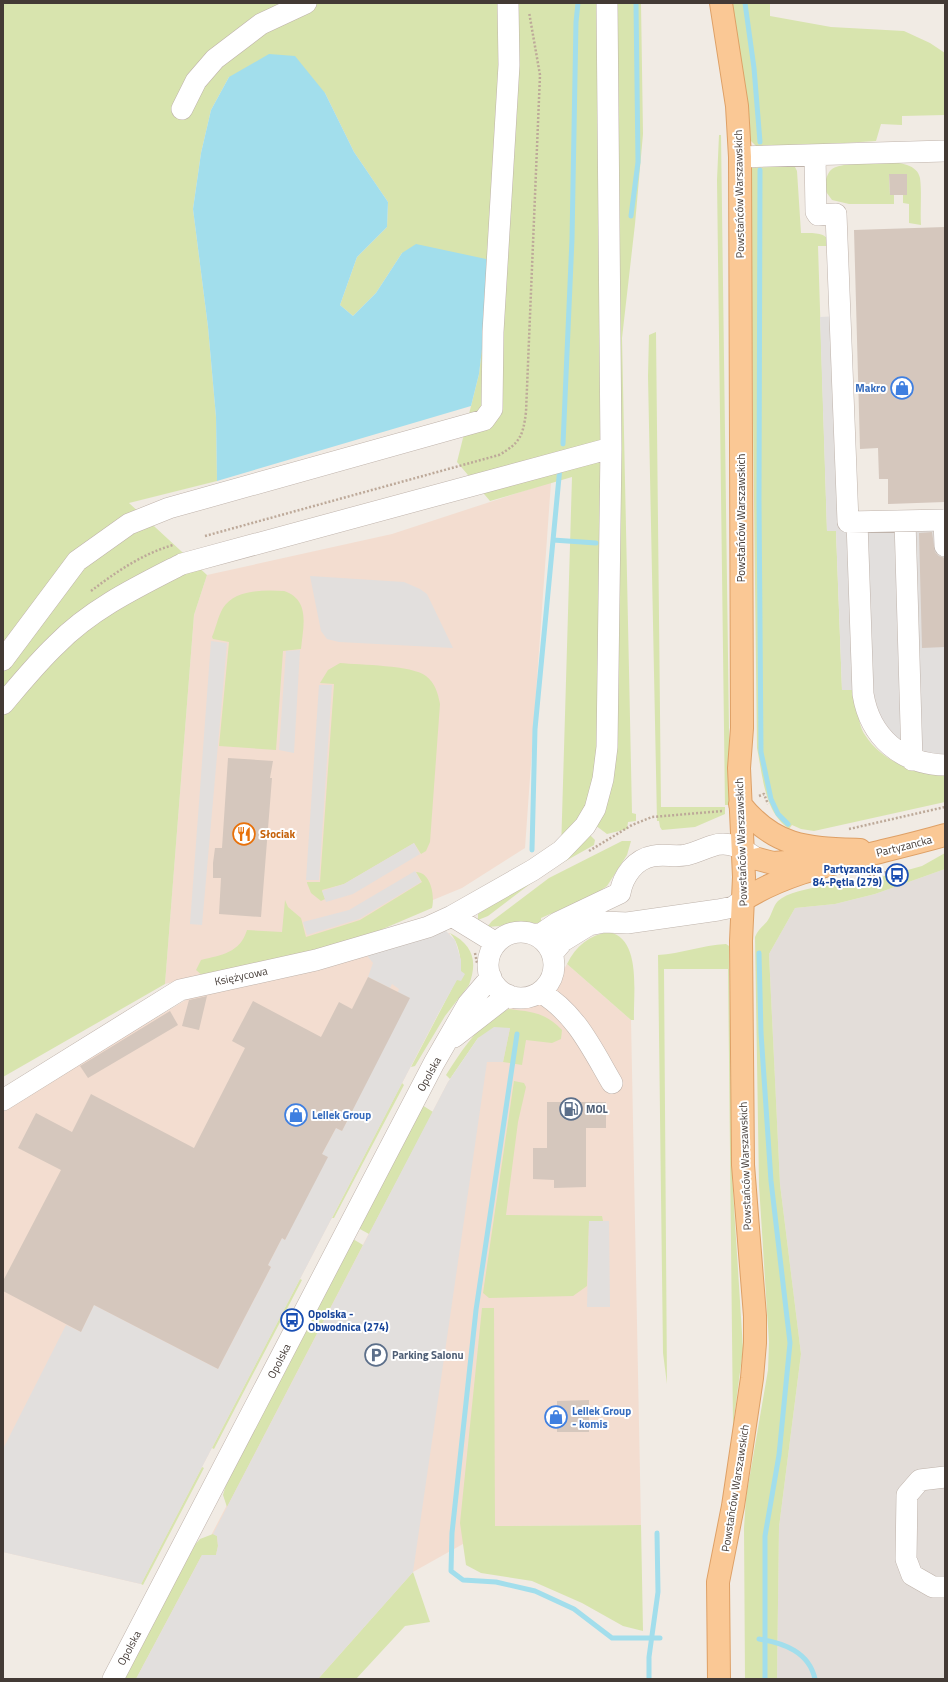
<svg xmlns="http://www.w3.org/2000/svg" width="948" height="1682" font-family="'Titillium Web',sans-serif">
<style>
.commercial{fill:#f3ddd0}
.industrial{fill:#e3ddd9}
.green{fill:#d8e4ae}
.parking{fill:#e2dfdd}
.water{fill:#a2deec}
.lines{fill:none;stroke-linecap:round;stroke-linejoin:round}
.stream{stroke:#a2deec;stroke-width:5}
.building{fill:#d5c7bd}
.minor-casing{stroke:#bfb3ab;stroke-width:22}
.major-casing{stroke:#dea066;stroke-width:24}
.path{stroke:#bda999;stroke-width:2.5;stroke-dasharray:2 2;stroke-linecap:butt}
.minor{stroke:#fff;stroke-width:21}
.major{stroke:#fac895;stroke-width:22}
.labels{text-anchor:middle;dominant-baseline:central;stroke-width:4;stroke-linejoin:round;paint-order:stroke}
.street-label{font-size:11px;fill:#433a35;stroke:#fff}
.shop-label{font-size:11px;font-weight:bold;fill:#366cbe;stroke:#fff;text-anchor:start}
.food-label{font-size:11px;font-weight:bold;fill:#c56008;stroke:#fff;text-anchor:start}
.transit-label{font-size:11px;font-weight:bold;fill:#164399;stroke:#fff;text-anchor:end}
.service-label{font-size:11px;font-weight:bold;fill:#4e5e75;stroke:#fff;text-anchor:start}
</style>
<rect width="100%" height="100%" fill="#f1ebe4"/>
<path class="commercial" d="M 551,482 L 525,848 L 462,888 L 331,942 L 165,984 L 194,615 L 207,575 L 392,534 Z
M 450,933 L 437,1016 L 141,1584 L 3,1552 L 3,1110 L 189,998 Z
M 567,964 L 631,1020 L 641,1525 L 495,1526 L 413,1572 L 318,1679 L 136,1679 L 448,1082 L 509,1009 L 534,1004 L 548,997 Z"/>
<path class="industrial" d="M 945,869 L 945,1679 L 777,1679 L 779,1527 L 801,1354 L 780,1184 L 769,954 L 795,908 L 835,904 L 875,894 Z"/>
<path class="green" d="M 3,3 L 600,3 L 603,779 L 561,851 L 572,477 L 490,501 L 457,462 L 479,374 L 486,310 L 402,253 L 376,293 L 353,316 L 340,305 L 357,257 L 387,227 L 388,202 L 354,152 L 325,93 L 229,77 L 211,110 L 201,153 L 193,209 L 208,327 L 216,417 L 217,481 L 129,503 L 207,575 L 194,615 L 165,984 L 3,1077 Z
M 612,3 L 641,3 L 643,134 L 635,224 L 622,338 L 632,813 L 636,814 L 636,821 L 628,822 L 627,829 L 607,834 L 595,825 L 597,813 Z
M 732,3 L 770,3 L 770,16 L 831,27 L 904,31 L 930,43 L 945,53 L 945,115 L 902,116 L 902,125 L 881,124 L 876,141 L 782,147 L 757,147 L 750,140 Z
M 719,135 L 721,135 L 730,805 L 725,805 L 725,814 L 695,827 L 662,830 L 660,827 L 659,821 L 657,821 L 648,376 L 649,335 L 656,332 L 661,807 L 725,807 L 717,180 Z
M 856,163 C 872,163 916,156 920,178 C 922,193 920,210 921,225 L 909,223 L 909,204 L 903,203 L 903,195 L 907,195 L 907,174 L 889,175 L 890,195 L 894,195 L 894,204 L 849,204 L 832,200 L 824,189 C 828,165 833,167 856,163 Z
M 789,166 L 795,167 L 797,171 L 801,233 C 812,233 829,231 830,246 L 818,246 L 827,531 L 836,531 L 842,690 L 856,690 C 856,702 858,725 865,735 C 882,762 915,773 945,775 L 945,802 L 814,831 L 801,829 L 792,825 L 789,829 C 764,811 763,777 757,748 L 750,168 Z
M 284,591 C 311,600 303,627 301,649 L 283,651 L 276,750 L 219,746 L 229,642 L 213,639 L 212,637 C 216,628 218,616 223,608 C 235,589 264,590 284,591 Z
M 340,663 C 360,665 412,665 426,676 C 435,683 438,693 440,704 L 430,842 L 426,851 L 421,854 L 414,843 L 344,884 L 322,890 L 325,899 L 321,901 L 311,893 L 307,883 L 307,882 L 320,882 L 334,684 L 320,683 L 328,670 Z
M 589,834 L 595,840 L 594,845 L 546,872 L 488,916 L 478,920 L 478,914 Z
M 622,841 L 631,841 L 627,855 L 607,886 L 594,895 L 541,918 L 541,923 L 510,923 L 500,926 L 487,927 L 492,921 L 549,878 Z
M 945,853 L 945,869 L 875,894 L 835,904 L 795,908 L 769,954 L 780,1184 L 801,1354 L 779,1527 L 777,1679 L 745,1679 L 744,1528 L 746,1498 L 768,1370 L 769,1342 L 759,1185 L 755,937 C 758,929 764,926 768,920 C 772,914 773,906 778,901 C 795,885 862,883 888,875 L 890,879 L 904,876 L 904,871 L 922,866 Z
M 416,872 C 431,872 435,896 432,908 L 371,934 L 333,946 L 204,977 L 196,970 L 201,960 C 221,955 240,953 247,930 L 282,932 L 285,900 L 288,907 L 301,918 L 306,937 L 360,920 L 422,882 Z
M 609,932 C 642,939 633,994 634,1020 L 631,1020 L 567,964 C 576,946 589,935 609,932 Z
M 450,933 C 473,945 478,961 469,985 L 445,1016 L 415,1066 L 411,1067 L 461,971 C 461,958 459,943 450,933 Z
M 726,944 L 729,946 L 729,950 L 732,1175 L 743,1349 L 733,1426 L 728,969 L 664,969 L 667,1384 L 663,1353 L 658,955 C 681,954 702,945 726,944 Z
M 509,1009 C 532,1012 545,1012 562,1030 L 561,1039 L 552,1043 L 526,1040 L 522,1065 L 503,1062 L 510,1028 L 478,1038 L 450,1079 L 446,1075 C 462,1050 480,1021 509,1009 Z
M 514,1081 L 524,1083 L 526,1087 L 518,1122 L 506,1215 L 602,1216 L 603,1221 L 589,1222 L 587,1286 L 573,1296 L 489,1298 L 483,1293 Z
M 402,1083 L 404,1085 L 334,1218 L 332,1218 Z
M 422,1105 L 433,1112 L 369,1234 L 358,1228 Z
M 353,1239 L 363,1245 L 227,1507 L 223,1495 L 227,1481 Z
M 300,1279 L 302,1280 L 214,1449 L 212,1448 Z
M 482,1308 L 494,1308 L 495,1526 L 641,1525 L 643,1631 L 623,1626 L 582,1603 L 532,1581 L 481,1573 L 466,1565 L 460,1523 Z
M 202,1467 L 204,1468 L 143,1585 L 141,1584 Z
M 213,1534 L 217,1536 L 218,1546 L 216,1555 L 202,1555 L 136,1679 L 122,1679 L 191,1549 L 200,1539 Z
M 413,1572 L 430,1622 L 405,1626 L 356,1679 L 318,1679 Z"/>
<path class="parking" d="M 840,316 L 848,522 L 945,520 L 945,765 L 902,755 L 863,690 L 842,690 L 836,531 L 827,531 L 820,317 Z
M 310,576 L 404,582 L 420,589 L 427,594 L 453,648 L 339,642 L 327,639 L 321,631 Z
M 211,641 L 227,643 L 202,925 L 190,924 Z
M 300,650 L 294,753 L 279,750 L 286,651 Z
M 319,685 L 332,685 L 319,880 L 306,880 Z
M 414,843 L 420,854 L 353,894 L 326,902 L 322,891 L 344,884 Z
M 415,871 L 421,882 L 359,919 L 307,935 L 303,922 L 349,910 Z
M 445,930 L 455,940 L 461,960 L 461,971 L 465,974 L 461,981 L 457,980 L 437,1016 L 141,1584 L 3,1552 L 3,1449 L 66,1325 L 81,1332 L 94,1305 L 218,1369 L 271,1267 L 268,1265 L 282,1238 L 285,1240 L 322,1154 L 336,1128 L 342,1131 L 409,998 L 398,992 L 399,989 L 392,984 L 390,988 L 368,977 L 373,963 L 365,953 Z
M 494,1027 L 510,1028 L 503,1062 L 487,1062 L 413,1572 L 318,1679 L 136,1679 L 202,1555 L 216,1555 L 218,1546 L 217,1536 L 213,1534 L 448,1082 L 478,1038 Z
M 589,1221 L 609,1221 L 610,1307 L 587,1307 Z"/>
<path class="water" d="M 269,54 L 295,56 L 325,93 L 354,152 L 388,202 L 387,227 L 357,257 L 340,305 L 353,316 L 376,293 L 402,253 L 416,244 L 486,259 L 492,265 L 479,374 L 471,406 L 217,481 L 216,417 L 208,327 L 193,209 L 201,153 L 211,110 L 229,77 Z"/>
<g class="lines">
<path class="stream" d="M 745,3 L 754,68 L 760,142
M 760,170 L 759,500 L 761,752 L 771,799 L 778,814 L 788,824
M 631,216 L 638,162 L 636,3
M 563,444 L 572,239 L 576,22 L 578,3
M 553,540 L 596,543
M 532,850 L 535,729 L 560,467
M 759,953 L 761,1033 L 771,1181 L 790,1343 L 779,1455 L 765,1536 L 765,1679
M 517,1034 L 476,1310 L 452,1533 L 451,1571 L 463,1580 L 496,1582 L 535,1591 L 574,1609 L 612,1638 L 660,1638
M 759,1639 C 784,1643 809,1652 815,1679
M 649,1679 L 649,1657 L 658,1592 L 657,1533"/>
</g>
<path class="building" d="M 889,174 L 907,174 L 907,195 L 890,195 Z
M 945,227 L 945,502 L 888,504 L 888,479 L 879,479 L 878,448 L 860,449 L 854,230 Z
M 932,532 L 935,552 L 939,556 L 945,558 L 945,647 L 922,648 L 919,533 Z
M 228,758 L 273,761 L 270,778 L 272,778 L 261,917 L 219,914 L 221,878 L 213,878 L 213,863 L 215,848 L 222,848 Z
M 368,977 L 410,998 L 342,1131 L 336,1128 L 322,1154 L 328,1157 L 285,1240 L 282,1238 L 268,1265 L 271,1267 L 218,1369 L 94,1305 L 81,1332 L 3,1291 L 3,1281 L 61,1170 L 18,1148 L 36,1113 L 72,1132 L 91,1094 L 194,1148 L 245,1048 L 232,1041 L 253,1001 L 321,1037 L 339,1002 L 352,1009 Z
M 207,996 L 199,1030 L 182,1026 L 189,1000 Z
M 170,1011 L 178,1025 L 88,1078 L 80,1066 Z
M 547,1102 L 606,1102 L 606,1128 L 586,1128 L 586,1187 L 554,1188 L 554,1180 L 533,1179 L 533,1148 L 547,1148 Z
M 589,1400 L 589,1432 L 557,1432 L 557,1401 Z"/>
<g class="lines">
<g class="minor-casing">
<path id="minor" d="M 182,109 L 196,81 L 215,59 L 261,24 L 306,3
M 815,155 L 816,212 L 818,215 L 836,214 L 848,522 L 945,520
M 740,157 L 945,151
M 944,520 L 945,546
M 905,521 L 912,760
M 857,522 L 863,694 C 870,737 901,764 945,765
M 3,660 L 77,561 L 129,524 L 169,508 L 484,420 L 492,409 L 493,332 L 509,65 L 508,3
M 3,704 C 20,684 37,663 56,645 C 91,609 137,587 182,564 L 611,448
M 452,916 L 496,943
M488 965a33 33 0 1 1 66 0a33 33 0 1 1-66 0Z
M 538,936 L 557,923 L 620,893 C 623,876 635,859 653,856 C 664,854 675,857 686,855 C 695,853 703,849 712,846 C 729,840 744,849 757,859
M 552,954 L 563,941 L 589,925 L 604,922 L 627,923 L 718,910 L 733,907 L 743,900
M 540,992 C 576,1013 592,1049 612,1083
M 454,1037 L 508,995
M 3,1100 L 180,990 L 316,960 L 428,927 L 452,916 L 533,870 L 561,851 L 585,826 L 595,809 L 603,779 L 607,747 L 611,448 L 607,3
M 945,1477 L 920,1480 L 907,1495 L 906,1559 L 912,1575 L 933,1587 L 945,1587
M 113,1679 L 434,1063 L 468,1004 L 491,977"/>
</g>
<g class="major-casing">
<path id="major" d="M 740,804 C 775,848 807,848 860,850
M 758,859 L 773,863 L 815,860
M 743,900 C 785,873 836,863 883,851 C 904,846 924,841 945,835
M 719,1679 L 718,1582 L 733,1506 L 752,1378 L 755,1343 L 755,1316 L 743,1165 L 741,941 L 744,877 L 739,768 L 742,728 L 740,157 L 737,106 L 721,3"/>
</g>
<path class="path" d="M 205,536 L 499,455 C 520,443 523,436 526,412 L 540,75 L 529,12
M 91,591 C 116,572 142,554 173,545
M 759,796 L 764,794 L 768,804
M 849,829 L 945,807
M 589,851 L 632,825 L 652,817 L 723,811
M 869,876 L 887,872
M 475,953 L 477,963"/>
<use href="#minor" class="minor"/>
<use href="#major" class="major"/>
</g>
<defs>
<g id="shop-ring" transform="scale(1.15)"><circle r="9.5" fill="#fff" stroke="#3f7fe0" stroke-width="1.5"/><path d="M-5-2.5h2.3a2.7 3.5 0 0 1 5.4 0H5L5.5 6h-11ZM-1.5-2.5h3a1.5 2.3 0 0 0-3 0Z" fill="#3f7fe0"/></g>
<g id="restaurant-ring" transform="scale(1.15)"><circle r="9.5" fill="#fff" stroke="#e8710a" stroke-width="1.5"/><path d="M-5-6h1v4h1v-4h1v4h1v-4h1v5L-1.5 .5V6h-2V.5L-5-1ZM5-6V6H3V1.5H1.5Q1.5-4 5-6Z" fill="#e8710a"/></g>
<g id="bus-ring" transform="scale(1.15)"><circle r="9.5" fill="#fff" stroke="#1a4fb4" stroke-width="1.5"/><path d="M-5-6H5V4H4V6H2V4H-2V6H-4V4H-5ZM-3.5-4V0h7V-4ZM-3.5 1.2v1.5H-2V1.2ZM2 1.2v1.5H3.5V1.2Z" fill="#1a4fb4"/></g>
<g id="fuel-ring" transform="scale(1.15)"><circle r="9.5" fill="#fff" stroke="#5c6f8a" stroke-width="1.5"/><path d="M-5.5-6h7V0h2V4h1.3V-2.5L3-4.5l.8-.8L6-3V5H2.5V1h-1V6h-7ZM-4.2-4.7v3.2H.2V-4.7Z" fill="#5c6f8a"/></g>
<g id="parking-ring" transform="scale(1.15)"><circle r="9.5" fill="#fff" stroke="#5c6f8a" stroke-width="1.5"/><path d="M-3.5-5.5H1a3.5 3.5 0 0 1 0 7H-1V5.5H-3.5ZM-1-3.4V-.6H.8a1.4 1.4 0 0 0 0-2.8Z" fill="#5c6f8a"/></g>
</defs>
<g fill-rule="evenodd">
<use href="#shop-ring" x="902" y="388"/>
<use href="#restaurant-ring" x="244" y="834"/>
<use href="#bus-ring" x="897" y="875"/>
<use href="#fuel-ring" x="571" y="1109"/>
<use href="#shop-ring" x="296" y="1115"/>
<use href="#bus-ring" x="292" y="1320"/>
<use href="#parking-ring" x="376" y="1355"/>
<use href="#shop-ring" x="556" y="1417"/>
</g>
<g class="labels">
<g class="street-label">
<text transform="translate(739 194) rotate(-91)">Powstańców Warszawskich</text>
<text transform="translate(741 518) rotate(-90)">Powstańców Warszawskich</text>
<text transform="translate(741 842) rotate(-92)">Powstańców Warszawskich</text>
<text transform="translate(904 846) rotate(-14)">Partyzancka</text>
<text transform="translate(241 976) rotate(-12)">Księżycowa</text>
<text transform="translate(429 1074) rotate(-61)">Opolska</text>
<text transform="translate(745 1166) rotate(-92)">Powstańców Warszawskich</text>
<text transform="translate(279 1361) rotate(-63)">Opolska</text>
<text transform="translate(735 1488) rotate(-81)">Powstańców Warszawskich</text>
<text transform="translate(129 1648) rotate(-62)">Opolska</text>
</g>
<g class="shop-label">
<text x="886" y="388" text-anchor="end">Makro</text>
<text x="312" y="1115">Lellek Group</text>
<text x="572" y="1411">Lellek Group<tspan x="572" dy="13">- komis</tspan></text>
</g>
<g class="food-label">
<text x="260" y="834">Słociak</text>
</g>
<g class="transit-label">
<text x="882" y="869">Partyzancka<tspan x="882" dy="13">84-Pętla (279)</tspan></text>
<text x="308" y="1314" text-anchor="start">Opolska -<tspan x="308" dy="13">Obwodnica (274)</tspan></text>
</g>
<g class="service-label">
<text x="586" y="1109">MOL</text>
<text x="392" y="1355">Parking Salonu</text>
</g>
</g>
<rect width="948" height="1682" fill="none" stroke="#433a35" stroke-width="8"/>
</svg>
